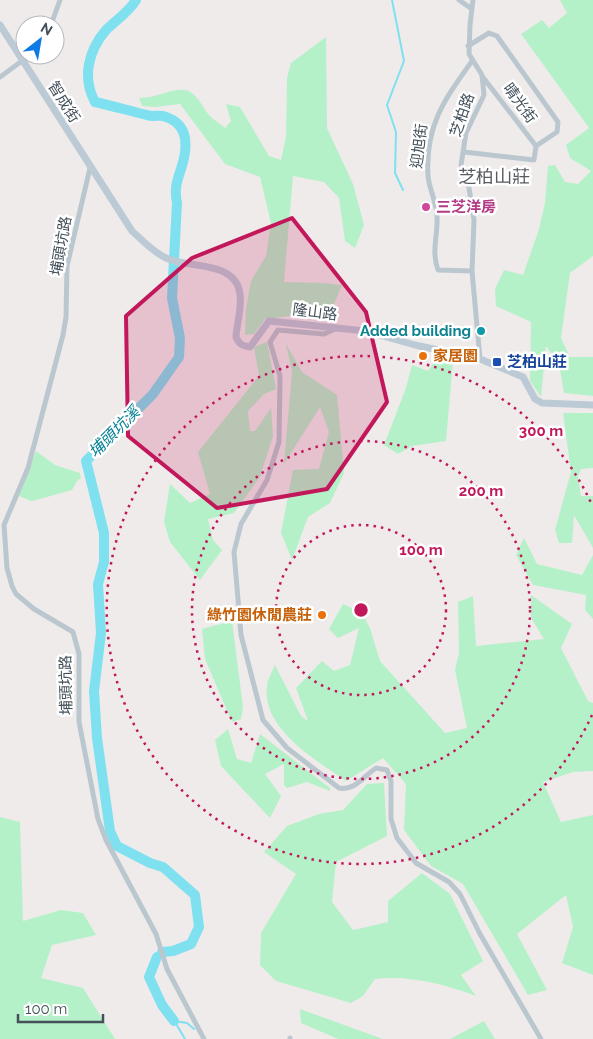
<svg xmlns="http://www.w3.org/2000/svg" width="593" height="1039" font-family="Raleway,'Noto Sans TC',sans-serif">
<style>
.green{fill:#b5f1c8}
.lines{fill:none;stroke-linecap:round;stroke-linejoin:round}
.stream{stroke:#7fe0f0;stroke-width:2}
.river{stroke:#7fe0f0;stroke-width:10}
.street{stroke:#bbc7cf;stroke-width:5}
.secondary{stroke:#bccad6;stroke-width:7}
.marked{fill:#c2185b;fill-opacity:0.2;stroke:#c2185b;stroke-width:4;stroke-linejoin:round}
.ring{fill:none;stroke:#c2185b;stroke-width:2.5;stroke-dasharray:2.5 5}
.hotel-dot{fill:#d1479c;stroke:#fff;stroke-width:2}
.culture-dot{fill:#0f9aa8;stroke:#fff;stroke-width:2}
.food-dot{fill:#e8710a;stroke:#fff;stroke-width:2}
.transit-dot{fill:#1a4fb4;stroke:#fff;stroke-width:2}
.labels{text-anchor:middle;dominant-baseline:central;stroke-width:5;stroke-linejoin:round;paint-order:stroke}
.street-label{font-size:15px;fill:#43505a;stroke:#fff}
.hotel-label{font-size:15px;font-weight:bold;fill:#b23c85;stroke:#fff;text-anchor:start}
.culture-label{font-size:15px;font-weight:bold;fill:#0d838f;stroke:#fff;text-anchor:end}
.food-label{font-size:15px;font-weight:bold;fill:#c56008;stroke:#fff;text-anchor:start}
.transit-label{font-size:15px;font-weight:bold;fill:#164399;stroke:#fff;text-anchor:start}
.water-label{font-size:16px;font-style:italic;fill:#068095;stroke:#fff}
.quarter-label{font-size:18px;fill:#585c61;stroke:#fff}
.centre{fill:#c2185b;stroke:#fff;stroke-width:2.5}
.ring-label{font-size:15px;text-anchor:middle;font-weight:bold;fill:#c2185b;stroke:#fff;stroke-width:5;stroke-linejoin:round;paint-order:stroke}
</style>
<rect width="100%" height="100%" fill="#efebeb"/>
<path class="green" d="M 560,0 L 593,0 L 593,256 L 570,273 L 561,338 L 570,357 L 593,357 L 593,396 L 564,393 L 559,364 L 546,346 L 541,397 L 530,381 L 531,322 L 496,306 L 495,289 L 504,270 L 523,275 L 539,229 L 545,203 L 548,166 L 555,165 L 565,182 L 578,184 L 591,171 L 570,158 L 566,145 L 589,128 L 521,34 L 542,20 L 549,28 L 567,13 Z
M 326,37 L 327,128 L 353,184 L 364,225 L 355,248 L 345,241 L 339,198 L 324,182 L 293,176 L 284,282 L 323,283 L 342,285 L 331,311 L 265,319 L 254,334 L 245,335 L 246,309 L 251,281 L 266,256 L 271,223 L 260,177 L 225,164 L 180,104 L 156,107 L 142,106 L 139,98 C 153,98 164,92 178,90 C 196,87 200,105 210,116 C 214,120 220,124 225,128 L 231,121 L 226,104 L 240,107 L 269,156 L 281,160 L 286,137 L 287,78 L 291,63 Z
M 267,342 L 276,389 L 264,394 L 248,411 L 250,431 L 255,431 L 271,408 L 273,436 L 260,477 L 234,513 L 208,519 L 213,540 L 222,550 L 200,580 L 170,542 L 164,522 L 170,484 L 190,503 L 210,494 L 198,452 L 259,376 L 254,347 Z
M 286,344 L 302,372 L 337,395 L 344,473 L 330,503 L 308,517 L 292,560 L 281,533 L 293,470 L 319,469 L 329,432 L 320,407 L 284,464 L 292,372 Z
M 438,356 L 453,361 L 446,441 L 412,446 L 398,454 L 384,445 L 406,388 L 412,365 L 428,371 Z
M 563,413 L 593,413 L 593,468 L 581,469 L 578,477 L 581,496 L 593,496 L 593,548 L 574,515 L 572,543 L 559,543 L 555,530 L 571,472 Z
M 36,451 L 55,465 L 80,473 L 81,478 L 77,481 L 72,490 L 36,500 L 31,501 L 19,496 Z
M 524,538 L 537,564 L 582,575 L 593,555 L 593,619 L 585,610 L 586,595 L 533,585 L 516,555 Z
M 531,595 L 572,624 L 561,648 L 588,701 L 593,703 L 593,771 L 573,772 L 543,782 L 561,822 L 593,815 L 593,975 L 562,963 L 573,927 L 566,895 L 517,934 L 547,990 L 528,995 L 463,884 L 431,866 L 404,830 L 406,784 L 383,758 L 346,781 C 316,760 262,729 267,687 C 267,680 272,672 275,665 L 301,716 L 308,721 L 296,688 L 322,661 L 334,671 L 350,665 L 359,628 L 338,638 L 329,629 L 343,604 L 362,613 L 370,628 L 380,661 L 445,733 L 467,728 L 455,670 L 459,653 L 458,602 L 473,596 L 476,646 L 544,639 L 531,618 Z
M 232,621 L 243,707 L 241,719 L 232,722 L 205,659 L 202,629 Z
M 228,729 L 237,759 L 251,763 L 260,734 L 330,788 L 330,791 L 307,782 L 287,788 L 284,785 L 284,764 L 265,774 L 281,796 L 270,818 L 221,766 L 215,740 Z
M 384,783 L 387,836 L 336,862 L 332,902 L 353,930 L 388,922 L 388,901 L 422,873 L 450,894 L 483,961 L 461,975 L 476,996 C 444,984 409,975 375,979 L 363,996 L 351,1003 L 276,981 L 260,965 L 261,933 L 296,874 L 264,852 L 287,826 L 319,814 L 343,810 L 367,784 Z
M 0,817 L 20,822 L 23,921 L 61,910 L 83,913 L 96,935 L 52,945 L 41,978 L 83,988 L 115,1039 L 0,1039 Z
M 300,1009 L 383,1039 L 338,1039 L 301,1023 Z
M 484,1021 L 495,1039 L 450,1039 Z"/>
<g class="lines">
<path class="stream" d="M 392,0 L 404,61 L 387,105 L 396,132 L 395,173 L 403,190
M 174,1021 L 187,1023 L 194,1029
M 175,1022 L 185,1039"/>
<path class="river" d="M 136,0 C 129,12 116,20 106,30 C 88,51 82,78 95,102 C 113,106 130,111 147,115 C 152,117 158,115 163,116 C 185,122 188,139 184,158 C 180,176 173,184 177,203 L 172,298 L 180,338 L 179,357 L 153,394 L 86,461 L 104,533 L 104,562 L 98,584 L 101,633 L 94,691 L 97,738 L 110,831 L 117,846 L 150,863 L 163,867 L 195,895 L 199,927 L 191,944 L 173,951 L 162,952
M 157,957 L 149,977 L 162,1005 L 174,1021"/>
<path class="street" d="M 459,0 L 472,9
M 473,0 L 470,25 L 469,54 L 482,75 L 484,95 L 466,133 L 461,165 L 469,188 L 474,220 L 472,271 L 480,359
M 51,25 L 60,0
M 468,46 L 489,33 L 497,36 L 558,122 L 557,132 L 536,146
M 482,76 L 536,146
M 0,77 L 30,55
M 464,152 L 534,160 L 536,146
M 90,168 L 67,266 L 66,317 L 63,335 L 28,468 L 4,525 L 7,568 L 12,586 L 16,594 L 34,609 L 73,632 L 79,654 L 79,722 L 98,819 L 106,840 L 156,934 L 167,969 L 204,1039
M 472,271 L 438,270 C 431,251 438,236 437,217 C 437,203 429,189 428,176 C 425,125 445,99 472,61
M 335,329 L 324,334 L 278,330 L 270,342 L 280,376 L 279,442 L 267,480 L 241,524 L 234,552 L 241,635 L 263,720 L 287,748 L 339,788 C 355,791 364,776 376,768 L 387,770 L 391,781 L 391,819 L 397,838 L 416,863 L 449,882 L 460,894 L 480,934 L 541,1039
M 290,1038 L 290,1039"/>
<path class="secondary" d="M 0,25 L 132,231 C 143,241 153,252 166,258 C 189,269 236,260 240,294 C 242,308 237,323 236,337 C 239,344 242,346 250,347 L 269,321 L 365,331 L 415,345 L 480,359 L 523,377 L 535,399 L 542,403 L 593,405"/>
</g>
<path class="marked" d="M 292,218 L 366,312 L 387,402 L 327,489 L 217,508 L 128,436 L 126,316 L 192,258 Z"/>
<g class="ring">
<circle cx="361" cy="610" r="85"/>
<circle cx="361" cy="610" r="169"/>
<path d="M592 715A254 254 0 1 1 592 505"/>
</g>
<circle class="hotel-dot" cx="426" cy="207" r="5"/>
<circle class="culture-dot" cx="481" cy="331" r="5"/>
<g class="food-dot">
<circle cx="423" cy="356" r="5"/>
<circle cx="322" cy="615" r="5"/>
</g>
<rect class="transit-dot" x="492" y="357" width="10" height="10" rx="2.5"/>
<g class="labels">
<g class="street-label">
<text transform="translate(64 102) rotate(58)">智成街</text>
<text transform="translate(520 103) rotate(54)">晴光街</text>
<text transform="translate(462 115) rotate(-71)">芝柏路</text>
<text transform="translate(419 146) rotate(-83)">迎旭街</text>
<text transform="translate(61 246) rotate(-80)">埔頭坑路</text>
<text transform="translate(315 312) rotate(7)">隆山路</text>
<text transform="translate(66 685) rotate(-91)">埔頭坑路</text>
</g>
<g class="hotel-label">
<text x="436" y="207">三芝洋房</text>
</g>
<g class="culture-label">
<text x="471" y="331">Added building</text>
</g>
<g class="food-label">
<text x="433" y="356">家居園</text>
<text x="312" y="615" text-anchor="end">綠竹園休閒農莊</text>
</g>
<g class="transit-label">
<text x="507" y="362">芝柏山莊</text>
</g>
<g class="water-label">
<text transform="translate(114 432) rotate(-45)">埔頭坑溪</text>
</g>
<g class="quarter-label">
<text x="494" y="176">芝柏山莊</text>
</g>
</g>
<circle cx="361" cy="610" r="8" class="centre"/>
<g class="ring-label">
<text x="541" y="436">300 m</text>
<text x="481" y="496">200 m</text>
<text x="421" y="555">100 m</text>
</g>
<g transform="translate(40 40) rotate(31)"><circle r="24" fill="#ffffff" stroke="#b4b9bd"/>
<path d="M0-4L9 19L0 12L-9 19Z" fill="#0e7ae5"/>
<text y="-8" font-size="14" font-weight="bold" text-anchor="middle" fill="#43505a">N</text>
</g>
<path d="M18 1014v8h85v-8" fill="none" stroke="#43505a" stroke-width="2.5"/>
<text x="25" y="1014" font-size="15" fill="#43505a" stroke="#ffffff" stroke-width="4" paint-order="stroke">100 m</text>
</svg>
